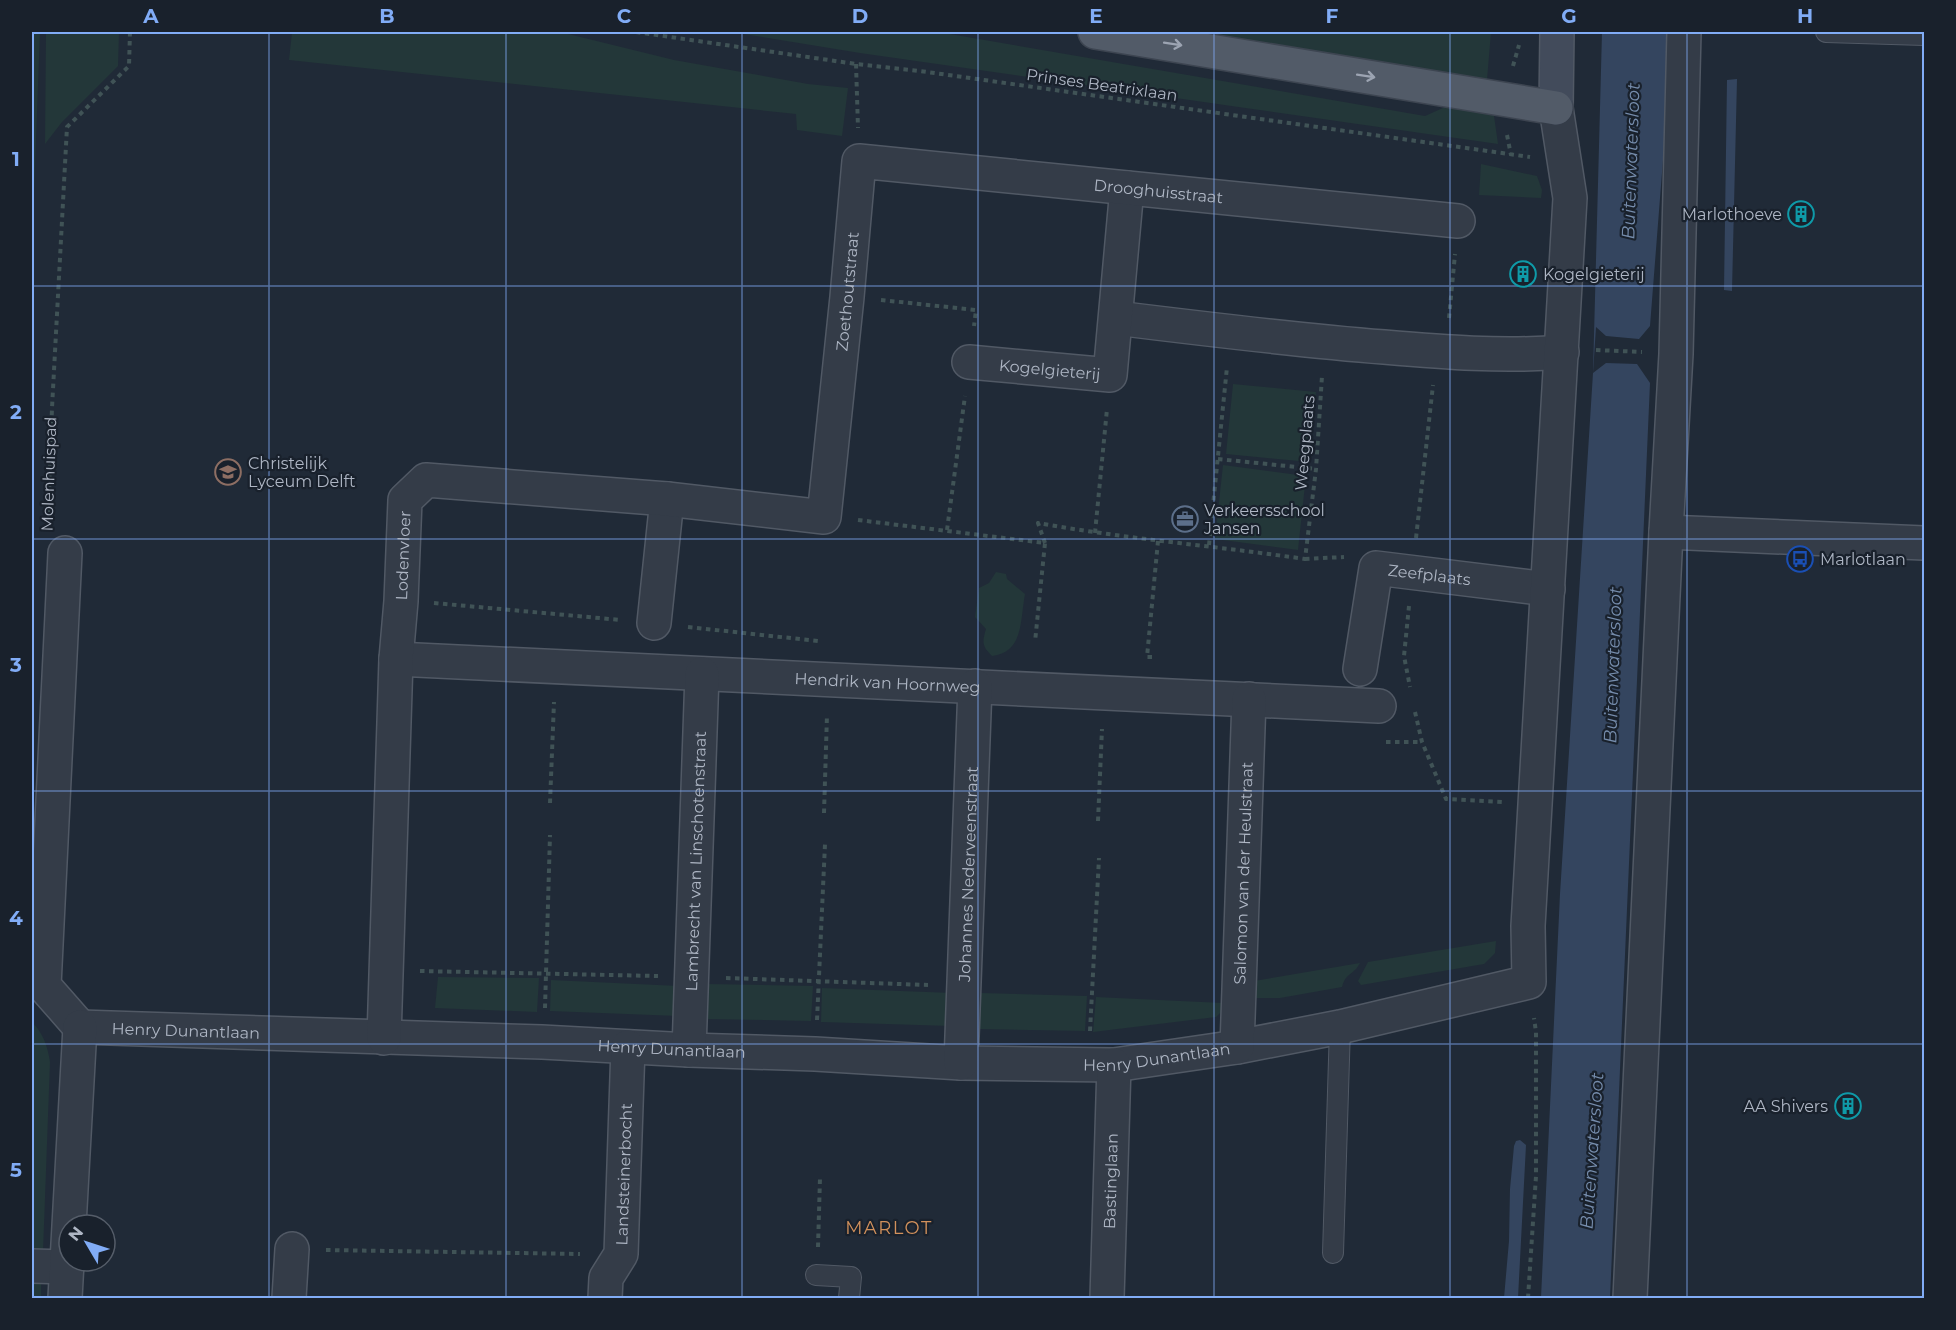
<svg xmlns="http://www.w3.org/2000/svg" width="1956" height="1330" font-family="Montserrat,sans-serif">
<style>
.green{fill:#233739}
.water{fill:#34455f}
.pier{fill:#202a37}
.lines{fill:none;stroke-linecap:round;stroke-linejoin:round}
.lane-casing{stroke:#515965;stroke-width:22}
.street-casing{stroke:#515965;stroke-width:36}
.secondary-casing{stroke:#515965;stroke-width:36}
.primary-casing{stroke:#3d4551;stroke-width:36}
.path{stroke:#405356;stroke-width:4;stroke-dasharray:4.5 4.5;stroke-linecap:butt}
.lane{stroke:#343c48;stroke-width:20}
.street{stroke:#343c48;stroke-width:33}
.secondary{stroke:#424b5b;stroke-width:33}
.primary{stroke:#525b68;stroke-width:33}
.oneway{stroke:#9ca4b2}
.grid{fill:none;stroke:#81acf6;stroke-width:1.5;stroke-opacity:0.55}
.labels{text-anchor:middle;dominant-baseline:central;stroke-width:4.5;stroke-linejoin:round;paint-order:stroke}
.street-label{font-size:16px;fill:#aeb6c4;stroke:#19212c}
.poi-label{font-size:16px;fill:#aeb6c4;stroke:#19212c;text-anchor:start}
.water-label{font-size:18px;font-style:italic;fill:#768dad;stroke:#19212c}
.neighbourhood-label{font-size:18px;letter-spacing:1.5px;fill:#d2915c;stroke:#19212c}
.neatline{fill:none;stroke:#81acf6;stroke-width:2}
.grid-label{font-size:20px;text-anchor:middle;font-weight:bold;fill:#81acf6}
</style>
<rect width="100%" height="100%" fill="#202a37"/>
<path class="green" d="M 32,32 L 40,32 L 32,248 Z
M 46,32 L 119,32 L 118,66 L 62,122 L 45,144 Z
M 292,32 L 560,32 L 674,60 L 808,84 L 848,88 L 842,136 L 797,130 L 796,114 L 289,60 Z
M 731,32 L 938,32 L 1425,116 L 1454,103 L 1493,109 L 1498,144 L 860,53 Z
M 1147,32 L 1491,32 L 1487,80 L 1204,42 Z
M 1481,164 L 1537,176 L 1542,190 L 1541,198 L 1479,195 Z
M 1233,384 L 1316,392 L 1309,462 L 1226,454 Z
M 1223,465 L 1306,476 L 1298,550 L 1215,539 Z
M 996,572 L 1006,574 L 1007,579 L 1025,594 C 1020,620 1024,652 992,656 C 982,646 982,642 986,629 L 975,617 L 979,588 L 989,583 Z
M 1496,941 L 1495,953 L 1484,964 L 1361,985 L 1358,981 L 1368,962 Z
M 1360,963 C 1354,975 1346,972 1342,987 L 1280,998 L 1253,998 L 1254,981 Z
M 438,977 L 539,978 L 537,1012 L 435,1008 Z
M 551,980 L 679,986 L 678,1016 L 550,1011 Z
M 707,984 L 813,986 L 811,1021 L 705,1019 Z
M 822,988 L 953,993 L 951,1026 L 821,1022 Z
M 980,993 L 1087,996 L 1085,1031 L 978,1029 Z
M 1096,997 L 1223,1003 L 1222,1011 L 1216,1017 L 1093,1032 Z
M 32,1022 C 43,1033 48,1047 50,1062 L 43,1252 L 32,1251 Z
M 32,1283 L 41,1283 L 41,1298 L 32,1298 Z"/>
<path class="water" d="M 1602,32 L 1673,32 L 1650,326 L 1650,383 L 1610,1298 L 1541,1298 L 1560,894 L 1593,373 Z
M 1737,79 L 1732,291 L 1724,290 L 1727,80 Z
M 1520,1140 L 1526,1145 L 1518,1298 L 1504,1298 L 1509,1241 L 1510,1189 L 1514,1146 L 1516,1141 Z"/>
<path class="pier" d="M 1650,326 L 1650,383 L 1637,364 L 1606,363 L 1593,373 L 1596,327 L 1606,336 L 1639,339 Z"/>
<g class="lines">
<g class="lane-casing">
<path id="lane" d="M 1826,32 L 1924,35
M 1333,1253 L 1340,1027
M 816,1275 L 851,1277 L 849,1298"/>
</g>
<g class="street-casing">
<g id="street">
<path d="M 1116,318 C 1205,329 1294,340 1384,347 C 1443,352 1503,357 1562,352"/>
<path id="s1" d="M 969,362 L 1110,375 L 1127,188"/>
<path d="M 1666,532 L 1924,543"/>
<path d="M 65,553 L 44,986 L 80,1027"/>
<path d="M 654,623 L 667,499"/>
<path id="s2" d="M 396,659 L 1379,706"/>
<path id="s3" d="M 1360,669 L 1376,568 L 1548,589"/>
<path id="s4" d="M 80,1027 L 542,1042 L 689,1050 L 815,1054 L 961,1063 L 1114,1065 L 1237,1047 L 1340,1027 L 1529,982 L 1528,926 L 1570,198 L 1556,108"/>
<path id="s5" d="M 384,1038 L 396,659 L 401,601 L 405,500 L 426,480 L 667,499 L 824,517 L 847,297 L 859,161 L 1458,221"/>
<path id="s6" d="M 1237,1047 L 1249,699"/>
<path id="s7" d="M 689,1050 L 702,674"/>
<path id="s8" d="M 961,1063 L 975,686"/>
<path d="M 32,1266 L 67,1267"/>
<path d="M 65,1298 L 80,1027"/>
<path d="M 289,1298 L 292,1249"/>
<path id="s9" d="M 605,1298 L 606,1278 L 621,1254 L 628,1047"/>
<path id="s10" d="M 1107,1298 L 1114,1065"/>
<path d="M 1630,1298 L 1666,532 L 1676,354 L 1684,32"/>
</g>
</g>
<g class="secondary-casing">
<path id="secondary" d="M 1556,108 L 1557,32"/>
</g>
<g class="primary-casing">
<path id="primary" d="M 1095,32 L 1556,108"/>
</g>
<path class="path" d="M 636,32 L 856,64 L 920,71 L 1530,157
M 856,64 L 858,128
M 1513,66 L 1519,45
M 1507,135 L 1511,155
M 881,300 L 976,310 L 974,326
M 1449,318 L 1455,254
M 1596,350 L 1642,352
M 1218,459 L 1316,469
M 858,520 L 1045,543 L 1035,642
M 48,523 L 52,408 L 67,127 L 129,66 L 130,32
M 947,530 L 965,396
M 1095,533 L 1107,409
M 1416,538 L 1433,385
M 1045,543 L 1038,523 C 1127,539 1216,546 1305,559 L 1316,469 L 1322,376
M 1209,545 L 1227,367
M 1305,559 L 1344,557
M 434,603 L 621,620
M 1409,606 L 1404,656 L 1410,687
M 688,627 L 818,641
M 1152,657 L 1147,657 L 1158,541
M 1415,712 L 1422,742 L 1446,799 L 1502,802
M 1386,742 L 1422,742
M 550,803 L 554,702
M 824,813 L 827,715
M 1098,821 L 1102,729
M 420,971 L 658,976
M 726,978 L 928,985
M 545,1008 L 550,835
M 817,1020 L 825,844
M 1090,1031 L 1099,858
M 818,1247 L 820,1178
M 326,1250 L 580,1254
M 1528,1298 L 1536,1176 L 1536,1032 L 1534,1018"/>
<use href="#lane" class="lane"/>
<use href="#street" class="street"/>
<use href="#secondary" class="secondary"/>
<use href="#primary" class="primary"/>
</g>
<defs><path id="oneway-shaft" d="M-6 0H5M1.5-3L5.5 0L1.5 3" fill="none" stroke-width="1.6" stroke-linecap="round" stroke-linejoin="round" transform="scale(1.5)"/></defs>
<g class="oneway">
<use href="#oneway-shaft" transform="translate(1173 44) rotate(9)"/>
<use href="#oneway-shaft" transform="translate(1366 76) rotate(9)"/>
</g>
<path class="grid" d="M 269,32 L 269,1298M 506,32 L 506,1298M 742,32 L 742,1298M 978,32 L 978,1298M 1214,32 L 1214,1298M 1450,32 L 1450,1298M 1687,32 L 1687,1298M 32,286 L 1924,286M 32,539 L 1924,539M 32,791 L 1924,791M 32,1044 L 1924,1044"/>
<defs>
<g id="building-ring" transform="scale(1.35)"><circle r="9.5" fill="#19212c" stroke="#0f9aa8" stroke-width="1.5"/><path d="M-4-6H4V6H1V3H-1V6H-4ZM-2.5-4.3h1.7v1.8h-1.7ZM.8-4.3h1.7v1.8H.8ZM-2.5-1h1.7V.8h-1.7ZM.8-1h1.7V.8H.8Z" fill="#0f9aa8"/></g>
<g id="school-ring" transform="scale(1.35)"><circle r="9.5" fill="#19212c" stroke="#8d6e63" stroke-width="1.5"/><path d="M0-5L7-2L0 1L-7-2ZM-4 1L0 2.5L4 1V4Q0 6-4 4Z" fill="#8d6e63"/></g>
<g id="office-ring" transform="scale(1.35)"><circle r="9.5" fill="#19212c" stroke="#5c6f8a" stroke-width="1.5"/><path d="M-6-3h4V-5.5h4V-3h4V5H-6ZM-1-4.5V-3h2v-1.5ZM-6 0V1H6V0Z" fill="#5c6f8a"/></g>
<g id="bus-ring" transform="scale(1.35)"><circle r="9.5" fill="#19212c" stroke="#1a4fb4" stroke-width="1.5"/><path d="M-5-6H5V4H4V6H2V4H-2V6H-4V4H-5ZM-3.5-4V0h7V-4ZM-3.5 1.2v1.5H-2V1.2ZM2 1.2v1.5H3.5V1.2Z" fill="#1a4fb4"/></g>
</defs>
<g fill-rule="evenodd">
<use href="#building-ring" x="1801" y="214"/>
<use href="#building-ring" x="1523" y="274"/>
<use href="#school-ring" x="228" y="472"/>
<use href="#office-ring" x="1185" y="519"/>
<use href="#bus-ring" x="1800" y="559"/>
<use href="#building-ring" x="1848" y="1106"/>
</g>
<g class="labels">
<g class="street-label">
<text transform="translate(1102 85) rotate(8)">Prinses Beatrixlaan</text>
<text stroke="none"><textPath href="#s5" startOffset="1626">Drooghuisstraat</textPath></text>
<text stroke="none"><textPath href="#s5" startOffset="1194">Zoethoutstraat</textPath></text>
<text stroke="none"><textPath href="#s1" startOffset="81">Kogelgieterij</textPath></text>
<text transform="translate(1305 443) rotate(-85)">Weegplaats</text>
<text transform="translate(49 474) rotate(-88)">Molenhuispad</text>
<text stroke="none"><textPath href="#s5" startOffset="483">Lodenvloer</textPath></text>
<text stroke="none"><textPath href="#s3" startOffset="156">Zeefplaats</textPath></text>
<text stroke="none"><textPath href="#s2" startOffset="492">Hendrik van Hoornweg</textPath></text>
<text stroke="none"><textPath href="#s7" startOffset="189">Lambrecht van Linschotenstraat</textPath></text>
<text stroke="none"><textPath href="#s6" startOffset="174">Salomon van der Heulstraat</textPath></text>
<text stroke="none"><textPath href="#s8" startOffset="189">Johannes Nederveenstraat</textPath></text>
<text stroke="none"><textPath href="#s4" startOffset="106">Henry Dunantlaan</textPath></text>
<text stroke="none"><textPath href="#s4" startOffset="592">Henry Dunantlaan</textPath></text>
<text stroke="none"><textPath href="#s4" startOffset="1078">Henry Dunantlaan</textPath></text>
<text stroke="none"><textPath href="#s9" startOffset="128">Landsteinerbocht</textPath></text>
<text stroke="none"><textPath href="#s10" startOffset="117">Bastinglaan</textPath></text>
</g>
<g class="poi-label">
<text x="1782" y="214" text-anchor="end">Marlothoeve</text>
<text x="1543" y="274">Kogelgieterij</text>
<text x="248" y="463">Christelijk<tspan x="248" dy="18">Lyceum Delft</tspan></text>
<text x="1204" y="510">Verkeersschool<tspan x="1204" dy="18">Jansen</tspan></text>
<text x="1820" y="559">Marlotlaan</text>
<text x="1828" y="1106" text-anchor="end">AA Shivers</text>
</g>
<g class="water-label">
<text transform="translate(1631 161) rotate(-88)">Buitenwatersloot</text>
<text transform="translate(1613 665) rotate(-88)">Buitenwatersloot</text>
<text transform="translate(1592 1151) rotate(-86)">Buitenwatersloot</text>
</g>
<g class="neighbourhood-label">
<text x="889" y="1228">MARLOT</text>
</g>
</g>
<rect width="1956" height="1330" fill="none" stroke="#19212c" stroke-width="66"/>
<g transform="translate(87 1243) rotate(309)"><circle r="28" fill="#19212c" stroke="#555d69" stroke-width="1.5"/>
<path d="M0-4.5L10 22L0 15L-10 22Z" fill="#81acf6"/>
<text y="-9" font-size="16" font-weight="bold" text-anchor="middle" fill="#aeb6c4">N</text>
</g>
<rect x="33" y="33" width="1890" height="1264" class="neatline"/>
<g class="grid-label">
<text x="151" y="23">A</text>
<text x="387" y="23">B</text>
<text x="624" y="23">C</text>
<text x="860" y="23">D</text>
<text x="1096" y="23">E</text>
<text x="1332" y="23">F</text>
<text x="1569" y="23">G</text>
<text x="1805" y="23">H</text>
<text x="16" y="166">1</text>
<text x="16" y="419">2</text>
<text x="16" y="672">3</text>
<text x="16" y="925">4</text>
<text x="16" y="1177">5</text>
</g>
</svg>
